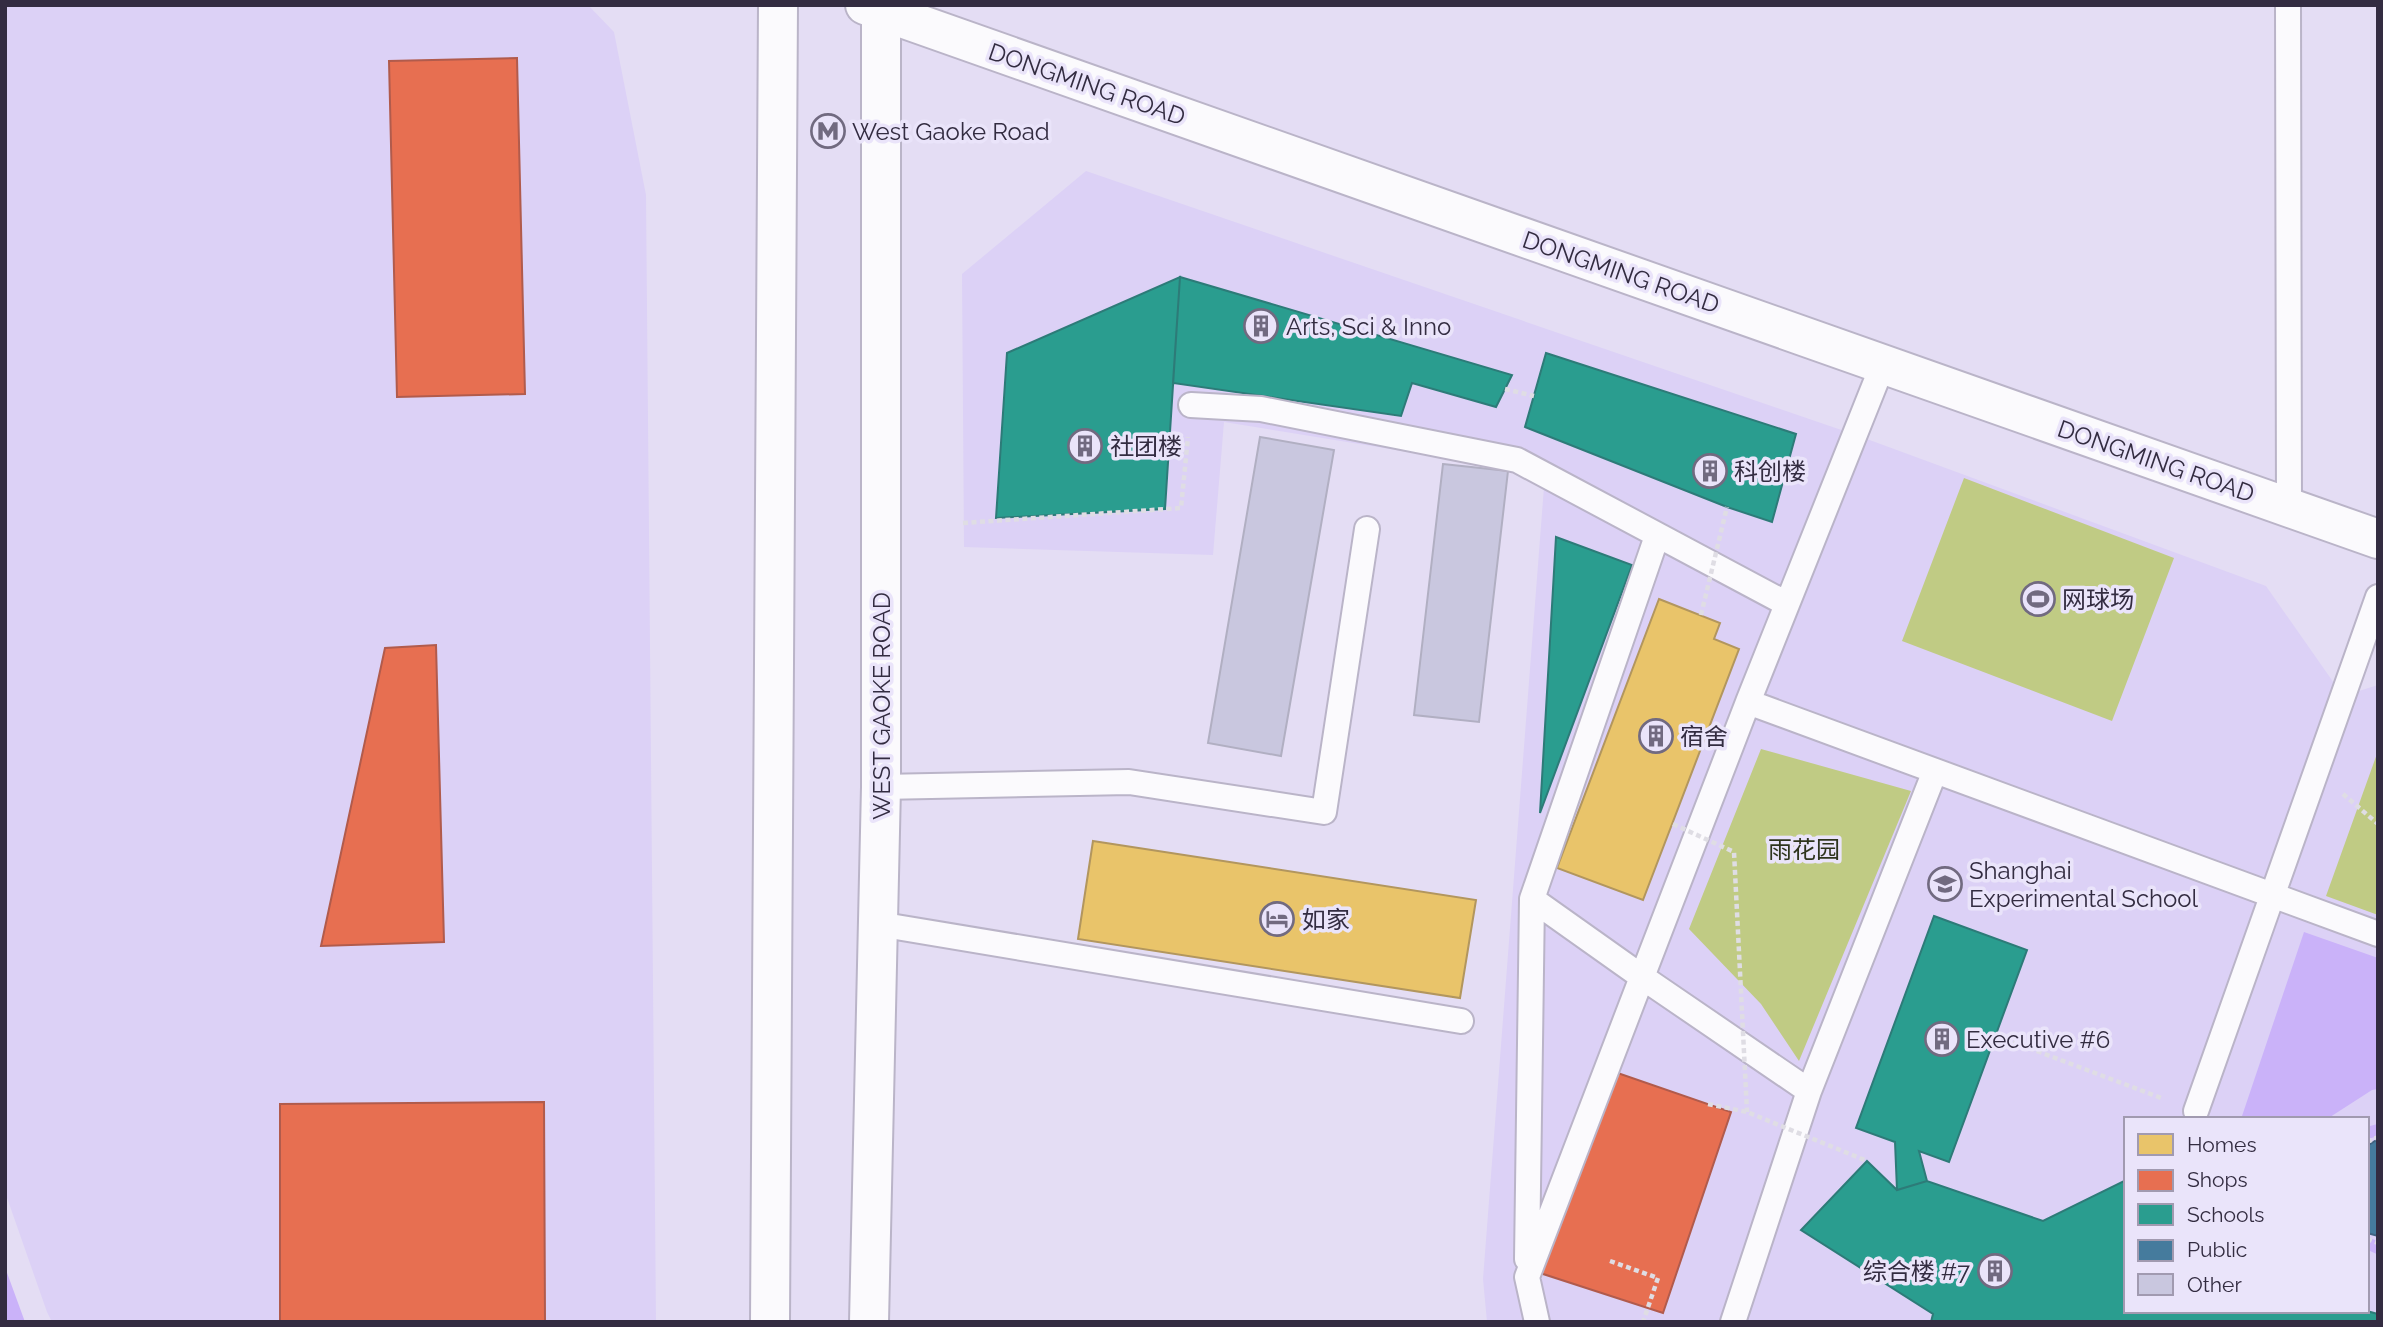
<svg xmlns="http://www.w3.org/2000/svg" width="2383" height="1327" font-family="Raleway,'Noto Sans SC',sans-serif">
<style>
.built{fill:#dcd1f6;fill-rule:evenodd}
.green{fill:#c0cb84}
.water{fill:#cab2f9}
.homes{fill:#e9c46a;stroke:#b2965e;stroke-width:2}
.shops{fill:#e76f51;stroke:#b15b4c;stroke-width:2}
.schools{fill:#2a9d8f;stroke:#2d7b78;stroke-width:2}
.public{fill:#457b9d;stroke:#406381;stroke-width:2}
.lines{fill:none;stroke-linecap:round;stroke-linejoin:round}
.stream{stroke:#cab2f9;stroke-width:12}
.building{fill:#c9c7df;stroke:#b1afc2;stroke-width:2}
.lane-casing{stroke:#bab4c8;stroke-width:28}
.secondary-casing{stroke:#bab4c8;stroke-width:42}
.primary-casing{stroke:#bab4c8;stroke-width:42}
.path{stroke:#dfdde4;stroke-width:4.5;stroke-dasharray:5 3.5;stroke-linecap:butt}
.lane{stroke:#fbfafd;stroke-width:24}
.secondary{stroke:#fbfafd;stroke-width:38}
.primary{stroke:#fbfafd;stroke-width:38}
.path-bridge{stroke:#dfdde4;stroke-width:4.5;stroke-dasharray:5 3.5;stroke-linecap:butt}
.labels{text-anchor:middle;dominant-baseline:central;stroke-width:7;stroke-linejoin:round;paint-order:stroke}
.street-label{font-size:24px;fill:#332c41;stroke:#eae4fa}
.poi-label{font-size:24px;fill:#332c41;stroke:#eae4fa;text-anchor:start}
.park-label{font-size:24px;fill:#2e341d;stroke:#eae4fa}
</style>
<rect width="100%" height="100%" fill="#e4ddf4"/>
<path class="built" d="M 5,5 L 588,5 L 614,32 L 646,195 L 656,1322 L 52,1322 L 47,1312 L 5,1192 Z
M 1086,171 L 1856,435 L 2266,586 L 2343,696 L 2378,685 L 2378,1322 L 1487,1322 L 1483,1279 L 1545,474 L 1224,422 L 1213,555 L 964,547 L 962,274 ZM 2126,1119 L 2367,1119 L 2367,1311 L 2126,1311 Z"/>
<path class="green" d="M 1964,478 L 2174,558 L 2112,721 L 1902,641 Z
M 1761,749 L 1911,791 L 1799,1061 L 1761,1004 L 1689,929 Z
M 2378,751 L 2378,915 L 2326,896 Z"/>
<path class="water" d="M 2304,932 L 2378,958 L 2378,1089 L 2372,1090 L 2327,1119 L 2241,1119 Z
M 5,1268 L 6,1270 L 25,1322 L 5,1322 Z"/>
<path class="homes" d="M 1659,599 L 1720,623 L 1714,639 L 1739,649 L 1643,900 L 1557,868 Z
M 1093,841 L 1476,900 L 1460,998 L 1078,939 Z"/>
<path class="shops" d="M 517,58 L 525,394 L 397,397 L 389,61 Z
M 436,645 L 444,942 L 321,946 L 385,648 Z
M 1606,1069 L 1731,1112 L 1663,1313 L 1537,1272 Z
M 544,1102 L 545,1322 L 280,1322 L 280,1104 Z"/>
<path class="schools" d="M 1180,277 L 1165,509 L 996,518 L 1007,353 Z
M 1180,277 L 1512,375 L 1496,407 L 1412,383 L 1401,416 L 1173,383 Z
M 1546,353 L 1796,434 L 1772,522 L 1727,507 L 1525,427 Z
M 1556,537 L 1632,565 L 1540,813 Z
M 1934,916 L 2027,950 L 1949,1162 L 1919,1151 L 1927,1181 L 1897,1190 L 1895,1142 L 1856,1128 Z
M 1867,1161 L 1897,1190 L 1927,1181 L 2043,1221 L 2126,1180 L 2126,1311 L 2367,1311 L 2378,1314 L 2378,1322 L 1931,1322 L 1933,1314 L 1801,1230 Z"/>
<path class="public" d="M 2378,1139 L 2378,1236 L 2367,1233 L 2367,1146 Z"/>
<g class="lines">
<path class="stream" d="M 2367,1133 L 2378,1130
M 2367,1243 L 2378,1248"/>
</g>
<path class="building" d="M 1260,437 L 1334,450 L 1281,756 L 1208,743 Z
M 1443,464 L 1508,471 L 1479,722 L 1414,715 Z"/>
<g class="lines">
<g class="lane-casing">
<path id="lane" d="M 2288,5 L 2289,507
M 1191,405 L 1261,409 L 1517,460 L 1787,604
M 1748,702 L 1883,364
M 881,787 L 1129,782 L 1324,812 L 1367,529
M 878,924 L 1461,1021
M 1809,1091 L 1935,771
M 2196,1111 L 2378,597
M 1527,1259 L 1532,899
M 1537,1322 L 1527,1277 L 1642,977 L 1532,899 L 1657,536
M 1733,1322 L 1809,1091 L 1642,977 L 1748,702 L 2378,934"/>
</g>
<g class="secondary-casing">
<path id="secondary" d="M 865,5 L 2378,539"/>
</g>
<g class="primary-casing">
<path id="primary" d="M 770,1322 L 778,5
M 869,1322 L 881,787 L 881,5"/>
</g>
<path class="path" d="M 1505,389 L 1534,396
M 963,523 L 1181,508 L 1188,437
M 2343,794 L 2378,824
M 2005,1039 L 2164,1099
M 2367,1142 L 2378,1137
M 2367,1239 L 2378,1243
M 1610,1261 L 1658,1278 L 1643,1322"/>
<use href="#lane" class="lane"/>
<use href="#secondary" class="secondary"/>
<use href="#primary" class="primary"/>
<path class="path-bridge" d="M 1701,615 L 1727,507
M 1673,824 L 1734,852 L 1747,1112
M 1708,1104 L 1747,1112 L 1867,1161"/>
</g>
<defs>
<g id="metro-ring" transform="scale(1.75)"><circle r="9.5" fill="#eae4fa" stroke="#716a80" stroke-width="1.5"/><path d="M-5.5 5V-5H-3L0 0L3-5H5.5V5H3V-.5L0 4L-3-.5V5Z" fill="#716a80"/></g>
<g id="building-ring" transform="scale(1.75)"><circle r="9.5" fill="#eae4fa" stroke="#716a80" stroke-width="1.5"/><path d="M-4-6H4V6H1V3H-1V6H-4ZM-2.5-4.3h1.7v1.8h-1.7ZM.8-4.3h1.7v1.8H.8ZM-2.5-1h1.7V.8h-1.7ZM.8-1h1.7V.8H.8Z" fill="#716a80"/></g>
<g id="stadium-ring" transform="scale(1.75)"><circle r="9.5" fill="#eae4fa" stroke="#716a80" stroke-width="1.5"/><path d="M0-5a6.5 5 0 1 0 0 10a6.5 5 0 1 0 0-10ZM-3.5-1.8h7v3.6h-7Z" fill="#716a80"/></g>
<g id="school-ring" transform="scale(1.75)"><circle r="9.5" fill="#eae4fa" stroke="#716a80" stroke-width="1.5"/><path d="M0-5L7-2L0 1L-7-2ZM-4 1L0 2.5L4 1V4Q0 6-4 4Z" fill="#716a80"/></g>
<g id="hotel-ring" transform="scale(1.75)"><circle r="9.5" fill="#eae4fa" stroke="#716a80" stroke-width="1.5"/><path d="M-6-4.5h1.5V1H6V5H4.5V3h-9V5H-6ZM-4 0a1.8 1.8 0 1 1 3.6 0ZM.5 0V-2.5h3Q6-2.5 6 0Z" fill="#716a80"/></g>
</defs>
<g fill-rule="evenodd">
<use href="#metro-ring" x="828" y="131"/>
<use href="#building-ring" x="1261" y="326"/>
<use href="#building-ring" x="1085" y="446"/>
<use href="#building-ring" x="1710" y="471"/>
<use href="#stadium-ring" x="2038" y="599"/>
<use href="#building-ring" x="1656" y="736"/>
<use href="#school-ring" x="1945" y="884"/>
<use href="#hotel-ring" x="1277" y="919"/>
<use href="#building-ring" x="1942" y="1039"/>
<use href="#building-ring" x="1995" y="1271"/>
</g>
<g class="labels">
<g class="street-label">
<text transform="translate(1087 84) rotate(19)">DONGMING ROAD</text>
<text transform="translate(1621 272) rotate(19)">DONGMING ROAD</text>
<text transform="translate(2156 461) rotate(19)">DONGMING ROAD</text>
<text transform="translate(881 706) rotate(-90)">WEST GAOKE ROAD</text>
</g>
<g class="poi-label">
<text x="852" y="131">West Gaoke Road</text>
<text x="1286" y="326">Arts, Sci &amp; Inno</text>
<text x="1110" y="446">社团楼</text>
<text x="1734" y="471">科创楼</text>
<text x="2062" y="599">网球场</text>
<text x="1680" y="736">宿舍</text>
<text x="1969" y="870">Shanghai<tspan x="1969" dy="28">Experimental School</tspan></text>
<text x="1302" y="919">如家</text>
<text x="1966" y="1039">Executive #6</text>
<text x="1970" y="1271" text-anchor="end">综合楼 #7</text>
</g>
<g class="park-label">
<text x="1804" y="849">雨花园</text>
</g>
</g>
<rect width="2383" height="1327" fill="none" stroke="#332c41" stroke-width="14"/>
<rect x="2124" y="1117" width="245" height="196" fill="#eae4fa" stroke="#a19ab0" stroke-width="2"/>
<rect x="2138" y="1134" width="35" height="21" fill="#e9c46a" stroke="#a19ab0" stroke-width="2"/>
<text x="2187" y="1152" font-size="21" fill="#332c41">Homes</text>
<rect x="2138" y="1170" width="35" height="21" fill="#e76f51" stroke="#a19ab0" stroke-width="2"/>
<text x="2187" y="1187" font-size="21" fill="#332c41">Shops</text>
<rect x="2138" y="1204" width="35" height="21" fill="#2a9d8f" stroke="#a19ab0" stroke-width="2"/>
<text x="2187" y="1222" font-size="21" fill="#332c41">Schools</text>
<rect x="2138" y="1240" width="35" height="21" fill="#457b9d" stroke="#a19ab0" stroke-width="2"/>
<text x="2187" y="1257" font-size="21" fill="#332c41">Public</text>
<rect x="2138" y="1274" width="35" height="21" fill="#c9c7df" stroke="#a19ab0" stroke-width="2"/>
<text x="2187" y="1292" font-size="21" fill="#332c41">Other</text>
</svg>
